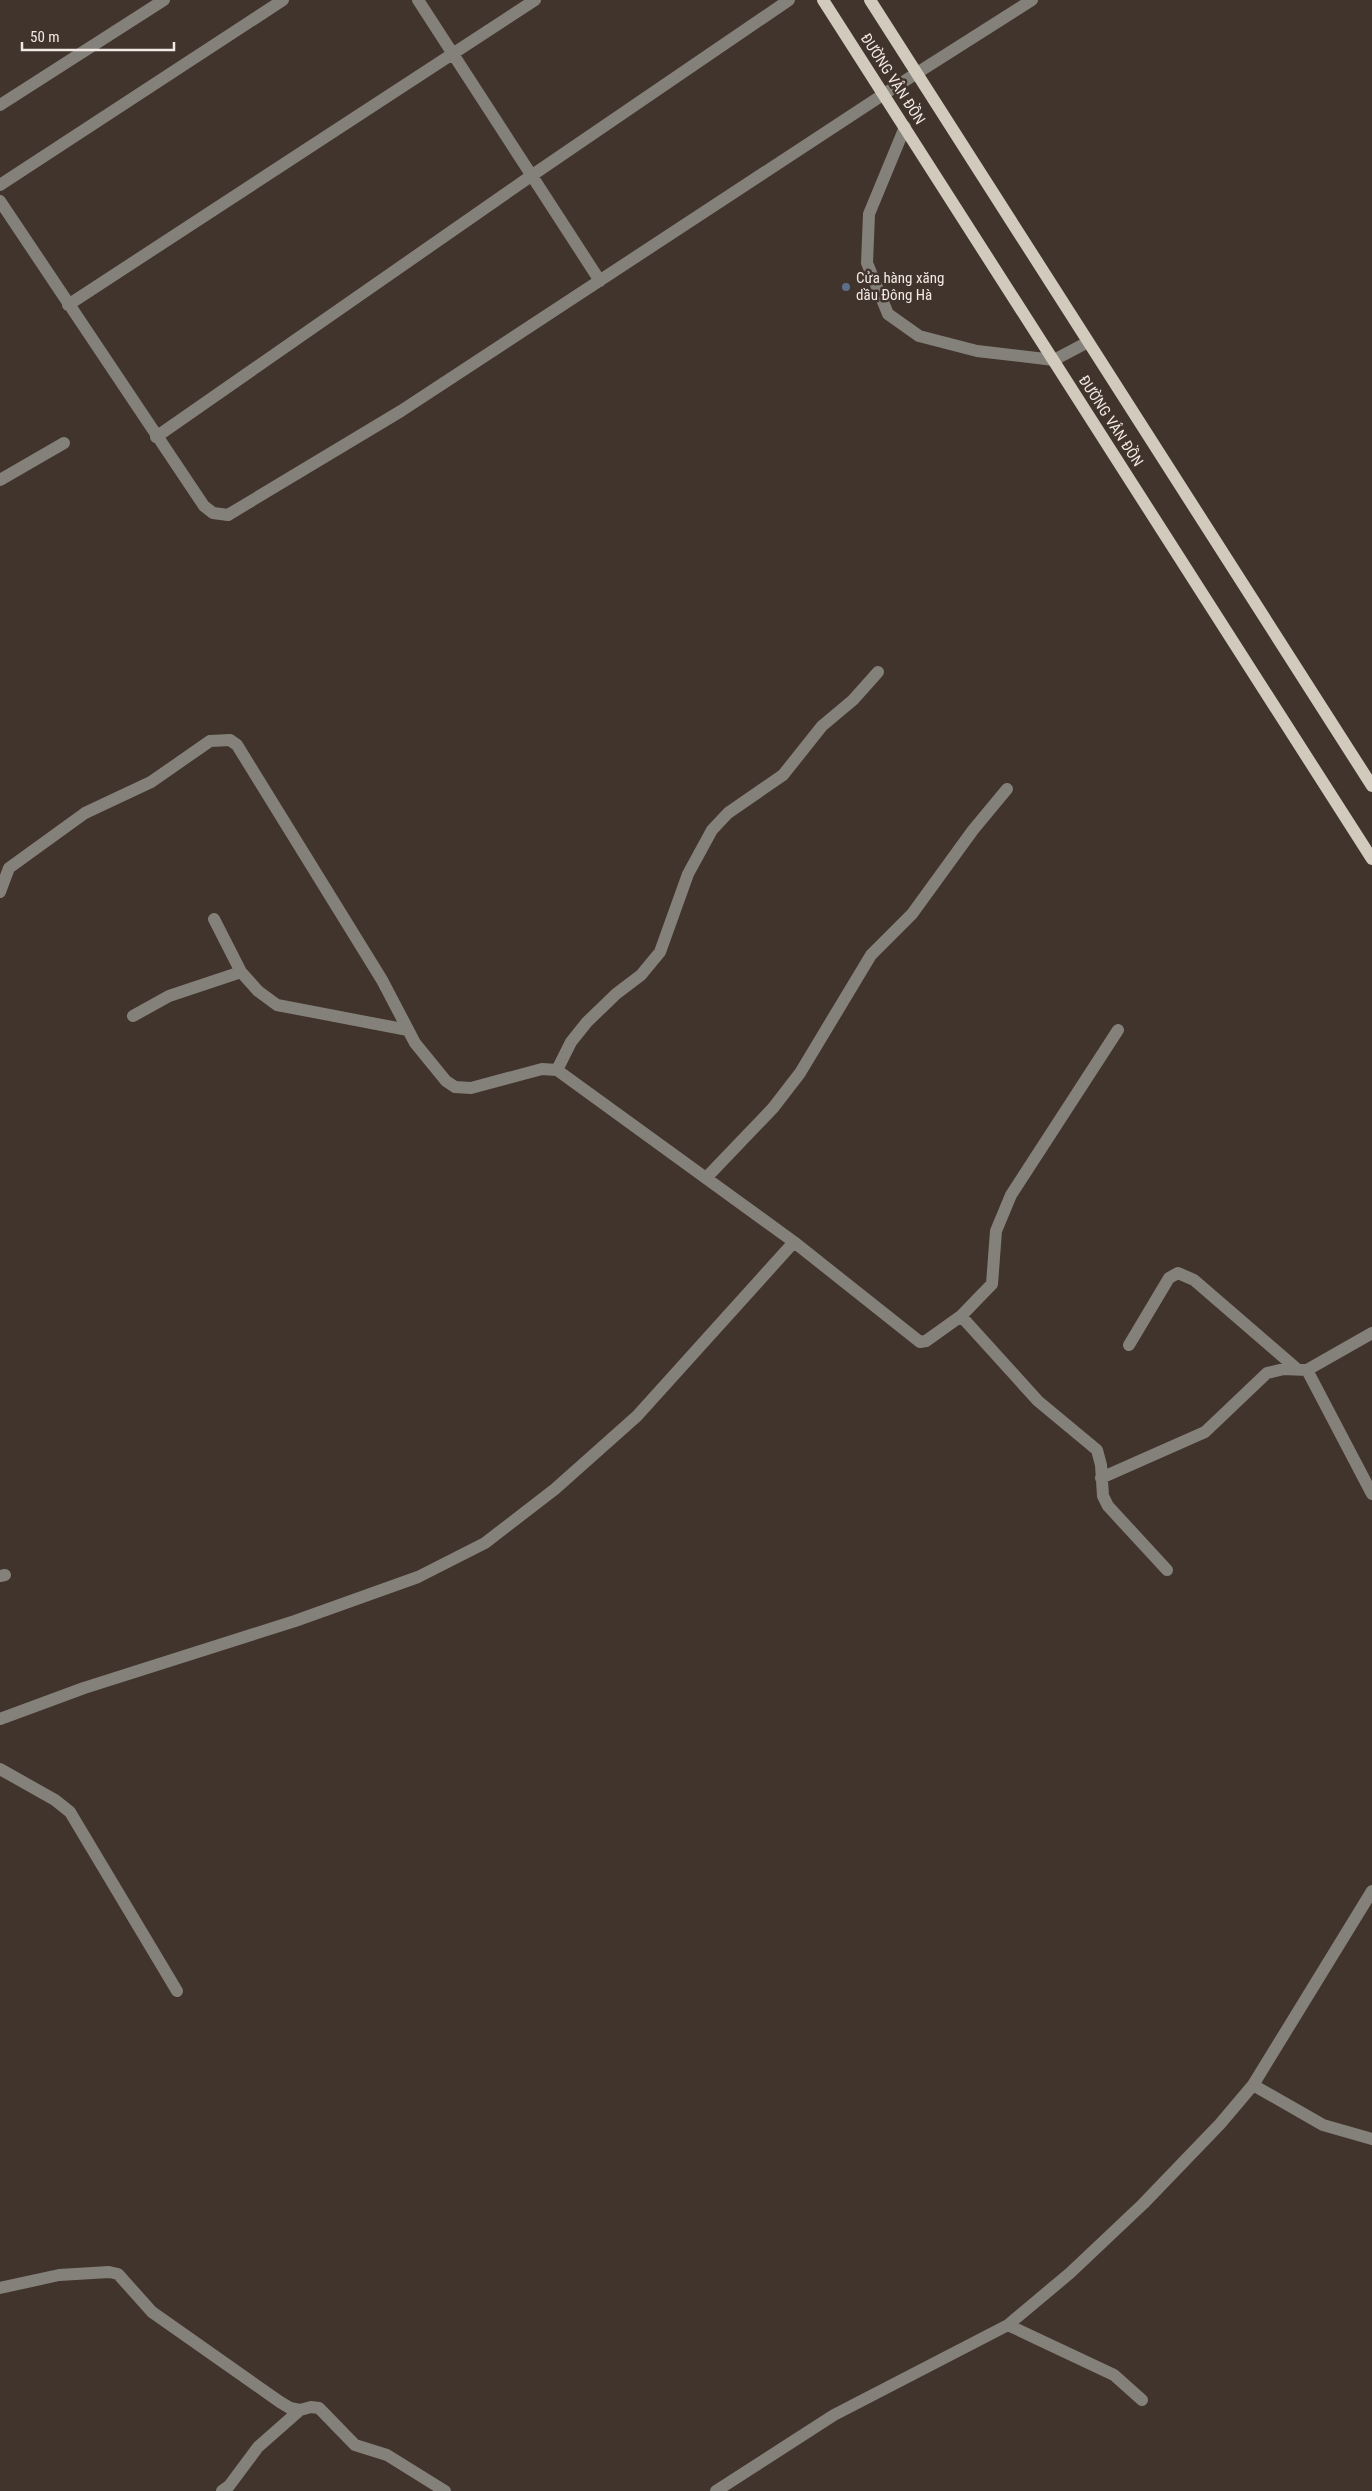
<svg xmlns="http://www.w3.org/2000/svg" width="1372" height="2491" font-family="'Roboto Condensed',sans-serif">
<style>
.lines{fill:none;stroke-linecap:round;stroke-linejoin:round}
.minor{stroke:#84817a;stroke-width:12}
.major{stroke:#d1cabd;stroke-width:12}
.service-dot{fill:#5c6f8a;stroke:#41342c;stroke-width:2}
.labels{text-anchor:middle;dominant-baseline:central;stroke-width:5;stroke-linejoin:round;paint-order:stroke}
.street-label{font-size:15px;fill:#f2e9e4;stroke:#41342c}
.poi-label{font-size:15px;fill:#f2e9e4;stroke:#41342c;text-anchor:start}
</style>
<rect width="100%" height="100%" fill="#41342c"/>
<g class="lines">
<path class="minor" d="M 418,0 L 600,281
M 0,105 L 164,0
M 905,127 L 869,214 L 867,263 L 888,314 L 919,336 L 977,351 L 1054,360 L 1088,342
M 0,185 L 283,0
M 0,201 L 204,506 L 213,513 L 228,515 L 401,411 L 884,94 L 1032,0
M 68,305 L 535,0
M 156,437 L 531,176 L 789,0
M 0,480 L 64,443
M 0,892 L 9,868 L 85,813 L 151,782 L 210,741 L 230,740 L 237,745 L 382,980 L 415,1043 L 446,1081 L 455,1087 L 471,1088 L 542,1069 L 557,1070 L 794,1242 L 920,1342 L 926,1341 L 961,1316 L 992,1284 L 996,1231 L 1011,1195 L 1118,1030
M 214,919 L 241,972 L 258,991 L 277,1005 L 408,1030
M 133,1016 L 169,996 L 241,972
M 557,1070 L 571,1042 L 587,1022 L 616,994 L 641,975 L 660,952 L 688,874 L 712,830 L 728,813 L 783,775 L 822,726 L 853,700 L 878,672
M 706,1178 L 773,1108 L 800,1073 L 871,955 L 912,914 L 973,830 L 1007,789
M 961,1316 L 1038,1401 L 1097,1450 L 1101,1465 L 1103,1496 L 1108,1506 L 1167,1570
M 1129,1345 L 1169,1278 L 1178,1273 L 1194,1280 L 1297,1369
M 1307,1370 L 1372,1494
M 1101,1478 L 1205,1432 L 1267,1373 L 1284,1369 L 1307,1370 L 1372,1333
M 0,1576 L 5,1575
M 0,1719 L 84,1688 L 295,1621 L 418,1577 L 485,1543 L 555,1489 L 637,1416 L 794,1242
M 0,1769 L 55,1800 L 70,1812 L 177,1991
M 1253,2085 L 1323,2125 L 1372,2139
M 0,2288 L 59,2275 L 109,2272 L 118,2274 L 152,2312 L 280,2402 L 290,2408 L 300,2410 L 311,2407 L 319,2408 L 355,2445 L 387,2455 L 445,2491
M 1008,2325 L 1114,2375 L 1142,2400
M 222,2491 L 229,2486 L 258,2447 L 300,2410
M 716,2491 L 834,2415 L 1008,2325 L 1070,2273 L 1143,2204 L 1220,2124 L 1253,2085 L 1372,1891"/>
<path class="major" d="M 823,0 L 1372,859
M 870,0 L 1372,786"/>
</g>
<circle class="service-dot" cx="846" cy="287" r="5"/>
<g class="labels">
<g class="street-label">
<text transform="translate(893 79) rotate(57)">ĐƯỜNG VÂN ĐỒN</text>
<text transform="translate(1111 421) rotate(57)">ĐƯỜNG VÂN ĐỒN</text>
</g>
<g class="poi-label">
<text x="856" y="278">Cửa hàng xăng<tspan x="856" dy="17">dầu Đông Hà</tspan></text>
</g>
</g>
<path d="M22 42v8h152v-8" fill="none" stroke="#f2e9e4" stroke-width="2.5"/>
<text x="30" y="42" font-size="15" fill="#f2e9e4" stroke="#41342c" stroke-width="4" paint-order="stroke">50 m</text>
</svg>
